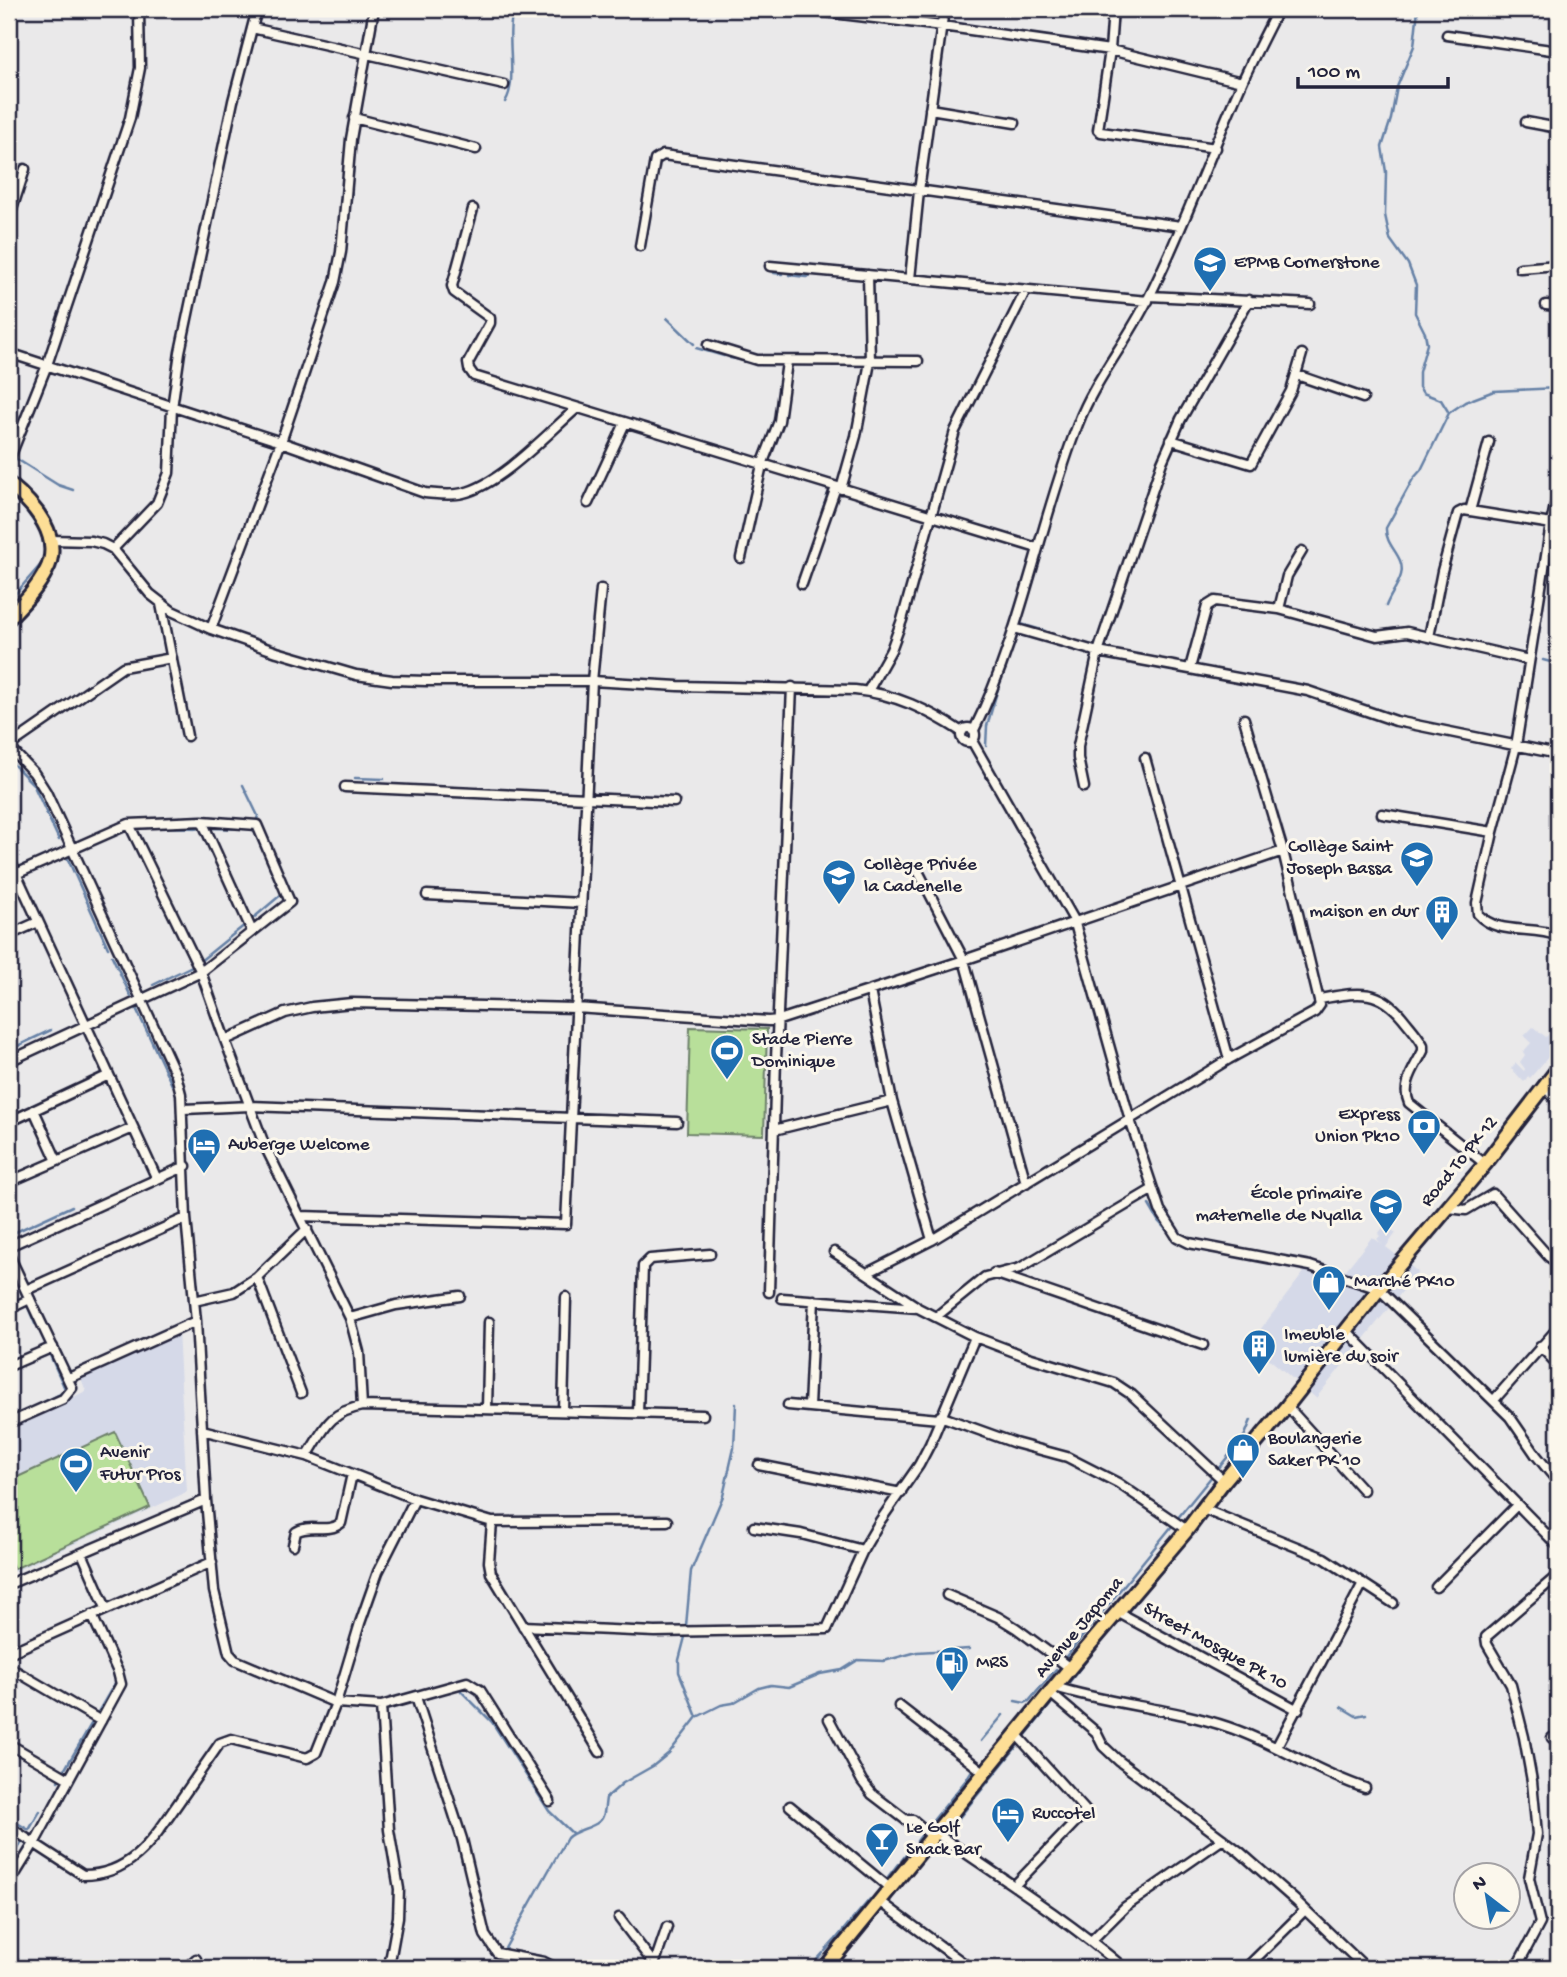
<svg xmlns="http://www.w3.org/2000/svg" width="1567" height="1977" font-family="'Gochi Hand',sans-serif">
<style>
.built{fill:#d5d9e8}
.green{fill:#b8df9a;stroke:#6d806a;stroke-width:2}
.lines{fill:none;stroke-linecap:round;stroke-linejoin:round}
.stream{stroke:#6681a6;stroke-width:2.5}
.street-casing{stroke:#22223b;stroke-width:13}
.primary-casing{stroke:#22223b;stroke-width:18}
.street{stroke:#fbf7ec;stroke-width:8}
.primary{stroke:#fdde96;stroke-width:12}
.labels{text-anchor:middle;dominant-baseline:central;stroke-width:6;stroke-linejoin:round;paint-order:stroke}
.poi-label{font-size:19px;fill:#22223b;stroke:#fbf7ec;text-anchor:start}
.street-label{font-size:19px;fill:#22223b;stroke:#fbf7ec}
</style>
<rect width="100%" height="100%" fill="#eae9ea"/>
<filter id="ink" filterUnits="userSpaceOnUse"><feTurbulence type="fractalNoise" baseFrequency=".0143" numOctaves="2"/><feDisplacementMap in="SourceGraphic" scale="14" xChannelSelector="R" yChannelSelector="G"/><feConvolveMatrix kernelMatrix="1 2 1 2 8 2 1 2 1" color-interpolation-filters="sRGB"/></filter>
<g filter="url(#ink)">
<path class="built" d="M 1557,1026 L 1558,1041 L 1554,1046 L 1556,1048 L 1530,1078 L 1528,1076 L 1524,1082 L 1511,1068 L 1516,1063 L 1524,1071 L 1525,1069 L 1520,1062 L 1525,1055 L 1523,1052 L 1531,1043 L 1524,1036 L 1533,1027 L 1546,1037 Z
M 1385,1225 L 1396,1233 L 1386,1247 L 1418,1272 L 1316,1398 L 1250,1343 L 1305,1271 L 1337,1281 L 1372,1237 L 1382,1244 L 1377,1239 L 1380,1236 L 1378,1234 Z
M 178,1331 L 187,1492 L 9,1574 L 9,1428 L 86,1391 L 80,1376 Z"/>
<path class="green" d="M 690,1027 L 767,1029 L 764,1135 L 687,1133 Z
M 115,1432 L 150,1507 L 14,1569 L 9,1558 L 9,1481 Z"/>
<g class="lines">
<path class="stream" d="M 1418,9 L 1414,46 L 1397,87 L 1391,119 L 1382,147 L 1386,172 L 1385,215 L 1390,239 L 1408,264 L 1416,285 L 1415,313 L 1425,333 L 1427,344 L 1419,372 L 1419,387 L 1423,393 L 1441,400 L 1449,413
M 505,102 C 519,81 504,36 514,9
M 353,173 L 353,155
M 351,199 L 352,189
M 774,273 L 782,274
M 789,275 L 806,277 L 815,273
M 667,318 L 694,344
M 696,348 L 724,356
M 730,358 L 743,360
M 15,458 L 58,485 L 73,490
M 21,503 L 41,532 L 45,552
M 822,511 L 830,488
M 9,601 L 43,562
M 1386,606 C 1390,595 1398,586 1401,575 C 1406,556 1385,547 1386,528 L 1413,479 L 1421,470 L 1449,413 L 1465,402 L 1494,391 L 1558,388
M 1018,621 L 1021,624 L 1045,631
M 1543,660 L 1558,664
M 986,746 L 987,726 L 1004,668
M 9,760 L 33,784 L 59,840
M 355,778 L 384,779
M 243,785 L 258,816 L 257,819
M 152,827 L 201,828
M 208,828 L 253,829 L 273,871
M 66,855 L 108,948
M 251,920 L 283,893
M 112,956 L 132,999
M 199,962 L 246,924
M 153,985 L 194,965
M 135,1006 L 172,1085
M 9,1050 L 51,1030
M 1149,1205 L 1159,1222 L 1170,1234
M 9,1235 L 72,1206
M 14,1276 L 24,1299
M 27,1305 L 35,1324
M 28,1410 L 66,1391 L 45,1344
M 1218,1469 L 1245,1435 L 1251,1420
M 1177,1519 L 1212,1476
M 1064,1659 L 1172,1526
M 1067,1685 L 1120,1618
M 461,1691 L 492,1722 L 549,1811 L 572,1833
M 1015,1701 L 1025,1703 L 1029,1701 L 1056,1669
M 1341,1707 L 1356,1716 L 1366,1714
M 697,1717 L 679,1672 L 679,1660 L 685,1637 L 691,1571 L 723,1496 L 734,1448 L 736,1404
M 981,1741 L 1003,1715
M 58,1781 L 115,1683
M 9,1818 L 29,1830 L 40,1811
M 927,1828 L 966,1780 L 974,1767
M 954,1838 L 952,1831 L 954,1824 L 1051,1704
M 917,1841 L 924,1832
M 11,1860 L 22,1842
M 901,1861 L 914,1845
M 9,1865 L 10,1862
M 887,1878 L 898,1864
M 852,1920 L 870,1899
M 836,1939 L 850,1922
M 825,1951 L 835,1940
M 814,1963 L 823,1953
M 494,1968 L 567,1838 C 577,1828 599,1828 603,1816 C 605,1811 605,1804 606,1798 L 623,1783 L 653,1766 L 669,1753 L 697,1717 L 721,1705 L 733,1703 L 759,1688 L 771,1685 L 789,1687 L 820,1674 L 842,1670 L 858,1660 L 884,1661 L 917,1652 L 969,1649"/>
<g class="street-casing">
<path id="street" d="M 799,9 L 942,26 L 1110,50 L 1242,82
M 1113,9 L 1110,50 L 1098,130 L 1101,132 L 1216,148
M 252,28 L 504,85
M 1447,35 L 1558,51
M 930,109 L 1015,123
M 354,118 L 476,149
M 1526,122 L 1558,128
M 473,209 L 452,286 L 454,292 L 490,318 L 490,323 L 468,363 L 469,369 L 474,376 L 1037,548
M 9,219 L 25,169
M 640,246 L 655,160 L 663,155 L 1181,226
M 770,266 L 1148,301
M 1520,268 L 1558,265
M 910,279 L 919,191 L 944,9
M 1150,296 L 1310,304
M 1546,305 L 1558,306
M 708,345 L 757,360 L 918,361
M 9,353 L 281,442 L 425,493 C 437,494 451,496 463,493 C 501,484 547,434 577,408
M 1297,375 L 1363,398
M 1171,440 L 1251,464 L 1291,391 L 1302,354
M 9,460 L 47,365 L 130,118 L 140,68 L 139,9
M 841,489 L 856,436 L 870,362 L 868,275
M 1558,491 L 1551,524 L 1516,746 L 1493,832 L 1477,903 L 1478,914 C 1497,936 1533,925 1558,936
M 588,503 L 625,423
M 1470,511 L 1489,442
M 51,540 L 91,541 L 103,544 L 113,549 L 150,594 L 172,611 L 211,629 L 277,652 L 356,675 L 392,680 L 427,681 L 592,681 L 678,686 L 855,690 C 896,694 928,710 962,732
M 113,549 L 157,503 L 169,473 L 172,408 L 180,352 L 233,101 L 257,9
M 741,558 L 762,465 L 779,421 L 787,362
M 802,584 L 836,487
M 161,604 L 187,736
M 1279,609 L 1287,576 L 1302,551
M 1014,628 L 1098,652 L 1308,691 L 1396,721 L 1558,754
M 211,629 L 281,442 L 335,282 L 341,252 L 351,139 L 374,9
M 1429,637 L 1442,571 L 1458,513 L 1464,510 L 1558,525
M 1190,668 L 1207,606 L 1215,601 L 1279,609 L 1377,636 L 1407,632 L 1529,660
M 868,691 L 891,650 L 902,620 L 955,431 L 1026,290
M961 735a7 7 0 1 1 14 0a7 7 0 1 1-14 0Z
M 974,730 C 1022,633 1039,524 1078,424 C 1095,379 1127,342 1148,299 C 1184,228 1210,153 1243,80 C 1254,56 1266,33 1278,9
M 972,741 L 1074,920 L 1130,1120 L 1160,1210 L 1177,1237 L 1189,1243 L 1310,1266 L 1379,1289 L 1510,1417 L 1536,1455 L 1558,1482
M 9,746 L 123,667 L 172,658
M 9,747 L 34,773 L 46,792 L 176,1075 L 181,1094 L 186,1218 L 196,1321 L 206,1500 L 214,1591 L 229,1653 L 235,1660 L 336,1703 L 381,1706 L 467,1682 L 480,1690 L 550,1801
M 1145,758 L 1229,1059
M 345,787 L 674,802
M 1084,787 L 1078,758 L 1078,746 L 1098,652 L 1162,462 L 1181,419 L 1249,300
M 1382,814 L 1493,832
M 129,824 L 201,972 L 225,1040
M 9,858 L 157,1179
M 919,873 L 964,960 L 1026,1183
M 9,877 L 129,824 L 202,821 L 252,931
M 427,895 L 581,903
M 9,935 L 38,922
M 870,991 L 892,1101 L 932,1240 L 1229,1059 L 1315,1012 L 1320,1005 L 1283,851 L 1244,719
M 1319,999 C 1356,993 1377,986 1403,1018 C 1410,1027 1418,1035 1423,1045 L 1423,1051 C 1415,1067 1401,1085 1409,1103 L 1485,1164
M 9,1061 L 201,972 L 290,902 L 257,825 L 202,821
M 1545,1086 L 1558,1104
M 184,1109 L 250,1106 L 677,1122
M 34,1110 L 57,1161
M 9,1122 L 109,1075
M 774,1130 L 892,1101
M 9,1182 L 133,1128
M 1448,1208 L 1466,1210 L 1493,1194 L 1549,1257 L 1558,1263
M 300,1216 L 566,1224 L 592,681 L 601,589
M 9,1246 L 186,1166
M 834,1252 L 916,1306
M 9,1255 L 72,1388 L 63,1399 L 9,1423
M 867,1273 L 932,1240
M 994,1273 L 1203,1345
M 257,1277 L 301,1393
M 26,1290 L 186,1218
M 769,1292 L 776,1059 L 792,687
M 782,1298 L 918,1308 L 975,1337 L 1025,1356 L 1114,1383 L 1132,1395 L 1224,1481
M 194,1301 L 234,1292 L 257,1277 L 307,1229
M 9,1309 L 30,1299
M 937,1316 L 985,1277 L 1020,1268 L 1153,1189
M 350,1318 L 396,1305 L 460,1296
M 1347,1331 L 1558,1546
M 1540,1346 L 1558,1365
M 9,1366 L 53,1347
M 69,1378 L 196,1321
M 1494,1400 L 1558,1328
M 788,1405 L 939,1419
M 362,1406 L 359,1352 L 350,1318 L 264,1144 L 225,1040 L 285,1013 L 312,1007 L 352,1003 L 576,1008 L 768,1021 L 779,1020 L 964,960 L 1283,851
M 1287,1406 L 1363,1490
M 809,1407 L 814,1300
M 487,1409 L 489,1322
M 563,1411 L 566,1297
M 638,1413 L 643,1266 L 650,1259 L 710,1254
M 940,1416 L 1015,1443 L 1067,1457 L 1118,1483 L 1187,1530
M 202,1430 L 307,1456 L 415,1499 L 492,1522 L 667,1521
M 307,1456 C 325,1428 328,1413 362,1406 L 703,1415
M 759,1465 L 901,1493
M 1203,1509 L 1324,1558 L 1393,1603
M 492,1522 L 489,1562 L 491,1573 L 600,1752
M 754,1527 L 801,1534 L 863,1550
M 293,1545 L 296,1532 C 309,1523 328,1534 341,1523 L 352,1474
M 82,1553 L 106,1608
M 9,1584 L 206,1500
M 1436,1587 L 1517,1505
M 947,1595 L 998,1617 L 1016,1628 L 1070,1668
M 1117,1612 L 1298,1710
M 523,1626 L 655,1632 L 827,1629 L 863,1550 L 880,1521 L 919,1465 L 930,1444 L 975,1337
M 9,1653 L 212,1562
M 9,1667 L 101,1721
M 1055,1687 C 1112,1705 1172,1708 1228,1727 C 1276,1743 1316,1772 1365,1788
M 1050,1693 L 1096,1732 L 1103,1746 L 1119,1761 L 1240,1852 L 1297,1902 L 1366,1968
M 416,1697 L 462,1839 L 485,1935 L 497,1953 L 544,1962 L 556,1968
M 381,1706 L 389,1830 L 399,1889 L 398,1917 L 390,1961
M 899,1706 L 985,1773
M 829,1719 L 862,1781 L 872,1794 L 906,1820 L 913,1820 L 933,1837
M 1552,1738 L 1558,1741
M 9,1744 L 69,1779
M 1277,1746 L 1363,1583
M 790,1806 L 891,1889
M 9,1827 L 83,1875 C 132,1875 154,1838 179,1802 C 193,1782 207,1762 220,1743 L 231,1739 L 307,1758 L 316,1753 L 336,1703 L 360,1623 L 378,1572 L 415,1499
M 936,1833 C 1000,1877 1065,1918 1124,1968
M 9,1884 L 35,1842 L 121,1684 L 118,1672 L 92,1615
M 1014,1886 L 1083,1814 L 1085,1810 L 1017,1735
M 881,1902 L 970,1968
M 619,1918 L 654,1964
M 1092,1940 L 1125,1907 L 1223,1839
M 654,1965 L 667,1927
M 186,1968 L 196,1959
M 1246,1968 L 1305,1910
M 1516,1968 L 1540,1923 L 1529,1878 L 1537,1834 L 1532,1781 L 1524,1737 L 1511,1685 L 1487,1644 L 1486,1637 L 1558,1575"/>
</g>
<g class="primary-casing">
<path id="primary" d="M 9,484 C 34,504 64,538 46,571 C 37,589 22,604 9,618
M 825,1968 L 1070,1668 L 1187,1530 L 1224,1481 L 1287,1406 L 1379,1289 L 1485,1164 L 1558,1069"/>
</g>
<use href="#street" class="street"/>
<use href="#primary" class="primary"/>
</g>
</g>
<defs>
<g id="school-pin" transform="scale(1.75)"><path d="M0 17L-7.5 6A9.5 9.5 0 1 1 7.5 6Z" fill="#1f6fb2" stroke="#fbf7ec"/><path d="M0-5L7-2L0 1L-7-2ZM-4 1L0 2.5L4 1V4Q0 6-4 4Z" fill="#fff"/></g>
<g id="building-pin" transform="scale(1.75)"><path d="M0 17L-7.5 6A9.5 9.5 0 1 1 7.5 6Z" fill="#1f6fb2" stroke="#fbf7ec"/><path d="M-4-6H4V6H1V3H-1V6H-4ZM-2.5-4.3h1.7v1.8h-1.7ZM.8-4.3h1.7v1.8H.8ZM-2.5-1h1.7V.8h-1.7ZM.8-1h1.7V.8H.8Z" fill="#fff"/></g>
<g id="stadium-pin" transform="scale(1.75)"><path d="M0 17L-7.5 6A9.5 9.5 0 1 1 7.5 6Z" fill="#1f6fb2" stroke="#fbf7ec"/><path d="M0-5a6.5 5 0 1 0 0 10a6.5 5 0 1 0 0-10ZM-3.5-1.8h7v3.6h-7Z" fill="#fff"/></g>
<g id="bank-pin" transform="scale(1.75)"><path d="M0 17L-7.5 6A9.5 9.5 0 1 1 7.5 6Z" fill="#1f6fb2" stroke="#fbf7ec"/><path d="M-6-4H6V4H-6ZM0-2.3a2.3 2.3 0 1 0 0 4.6a2.3 2.3 0 1 0 0-4.6Z" fill="#fff"/></g>
<g id="hotel-pin" transform="scale(1.75)"><path d="M0 17L-7.5 6A9.5 9.5 0 1 1 7.5 6Z" fill="#1f6fb2" stroke="#fbf7ec"/><path d="M-6-4.5h1.5V1H6V5H4.5V3h-9V5H-6ZM-4 0a1.8 1.8 0 1 1 3.6 0ZM.5 0V-2.5h3Q6-2.5 6 0Z" fill="#fff"/></g>
<g id="shop-pin" transform="scale(1.75)"><path d="M0 17L-7.5 6A9.5 9.5 0 1 1 7.5 6Z" fill="#1f6fb2" stroke="#fbf7ec"/><path d="M-5-2.5h2.3a2.7 3.5 0 0 1 5.4 0H5L5.5 6h-11ZM-1.5-2.5h3a1.5 2.3 0 0 0-3 0Z" fill="#fff"/></g>
<g id="fuel-pin" transform="scale(1.75)"><path d="M0 17L-7.5 6A9.5 9.5 0 1 1 7.5 6Z" fill="#1f6fb2" stroke="#fbf7ec"/><path d="M-5.5-6h7V0h2V4h1.3V-2.5L3-4.5l.8-.8L6-3V5H2.5V1h-1V6h-7ZM-4.2-4.7v3.2H.2V-4.7Z" fill="#fff"/></g>
<g id="bar-pin" transform="scale(1.75)"><path d="M0 17L-7.5 6A9.5 9.5 0 1 1 7.5 6Z" fill="#1f6fb2" stroke="#fbf7ec"/><path d="M-6-5H6L.8 .8V4.5H3.5V6h-7V4.5H-.8V.8Z" fill="#fff"/></g>
</defs>
<g fill-rule="evenodd">
<use href="#school-pin" x="1210" y="263"/>
<use href="#school-pin" x="1417" y="858"/>
<use href="#school-pin" x="839" y="876"/>
<use href="#building-pin" x="1442" y="912"/>
<use href="#stadium-pin" x="727" y="1051"/>
<use href="#bank-pin" x="1424" y="1126"/>
<use href="#hotel-pin" x="204" y="1145"/>
<use href="#school-pin" x="1386" y="1205"/>
<use href="#shop-pin" x="1329" y="1282"/>
<use href="#building-pin" x="1259" y="1346"/>
<use href="#shop-pin" x="1243" y="1450"/>
<use href="#stadium-pin" x="76" y="1464"/>
<use href="#fuel-pin" x="952" y="1663"/>
<use href="#hotel-pin" x="1008" y="1814"/>
<use href="#bar-pin" x="882" y="1839"/>
</g>
<g class="labels">
<g class="poi-label">
<text x="1234" y="263">EPMB Cornerstone</text>
<text x="1392" y="847" text-anchor="end">Collège Saint<tspan x="1392" dy="22">Joseph Bassa</tspan></text>
<text x="864" y="865">Collège Privée<tspan x="864" dy="22">la Cadenelle</tspan></text>
<text x="1418" y="912" text-anchor="end">maison en dur</text>
<text x="752" y="1040">Stade Pierre<tspan x="752" dy="22">Dominique</tspan></text>
<text x="1400" y="1115" text-anchor="end">Express<tspan x="1400" dy="22">Union Pk10</tspan></text>
<text x="228" y="1145">Auberge Welcome</text>
<text x="1362" y="1194" text-anchor="end">École primaire<tspan x="1362" dy="22">maternelle de Nyalla</tspan></text>
<text x="1354" y="1282">Marché PK10</text>
<text x="1284" y="1335">Imeuble<tspan x="1284" dy="22">lumière du soir</tspan></text>
<text x="1268" y="1439">Boulangerie<tspan x="1268" dy="22">Saker PK 10</tspan></text>
<text x="100" y="1453">Avenir<tspan x="100" dy="22">Futur Pros</tspan></text>
<text x="976" y="1663">MRS</text>
<text x="1032" y="1814">Ruccotel</text>
<text x="906" y="1828">Le Golf<tspan x="906" dy="22">Snack Bar</tspan></text>
</g>
<g class="street-label">
<text transform="translate(1460 1162) rotate(-51)">Road To PK 12</text>
<text transform="translate(1080 1628) rotate(-50)">Avenue Japoma</text>
<text transform="translate(1215 1647) rotate(29)">Street Mosque Pk 10</text>
</g>
</g>
<rect width="1567" height="1977" fill="none" stroke="#fbf7ec" stroke-width="35"/>
<rect x="18" y="18" width="1532" height="1942" fill="none" stroke="#22223b" stroke-width="2.5" filter="url(#ink)"/>
<g transform="translate(1487 1896) rotate(329)"><circle r="33" fill="#fbf7ec" stroke="#a4a2a5" stroke-width="2"/>
<path d="M0-5L12 26L0 18L-12 26Z" fill="#1f6fb2"/>
<text y="-10" font-size="19" font-weight="bold" text-anchor="middle" fill="#22223b">N</text>
</g>
<path d="M1298 77v10h150v-10" fill="none" stroke="#22223b" stroke-width="3.5"/>
<text x="1308" y="77" font-size="21" fill="#22223b" stroke="#fbf7ec" stroke-width="5" paint-order="stroke">100 m</text>
</svg>
